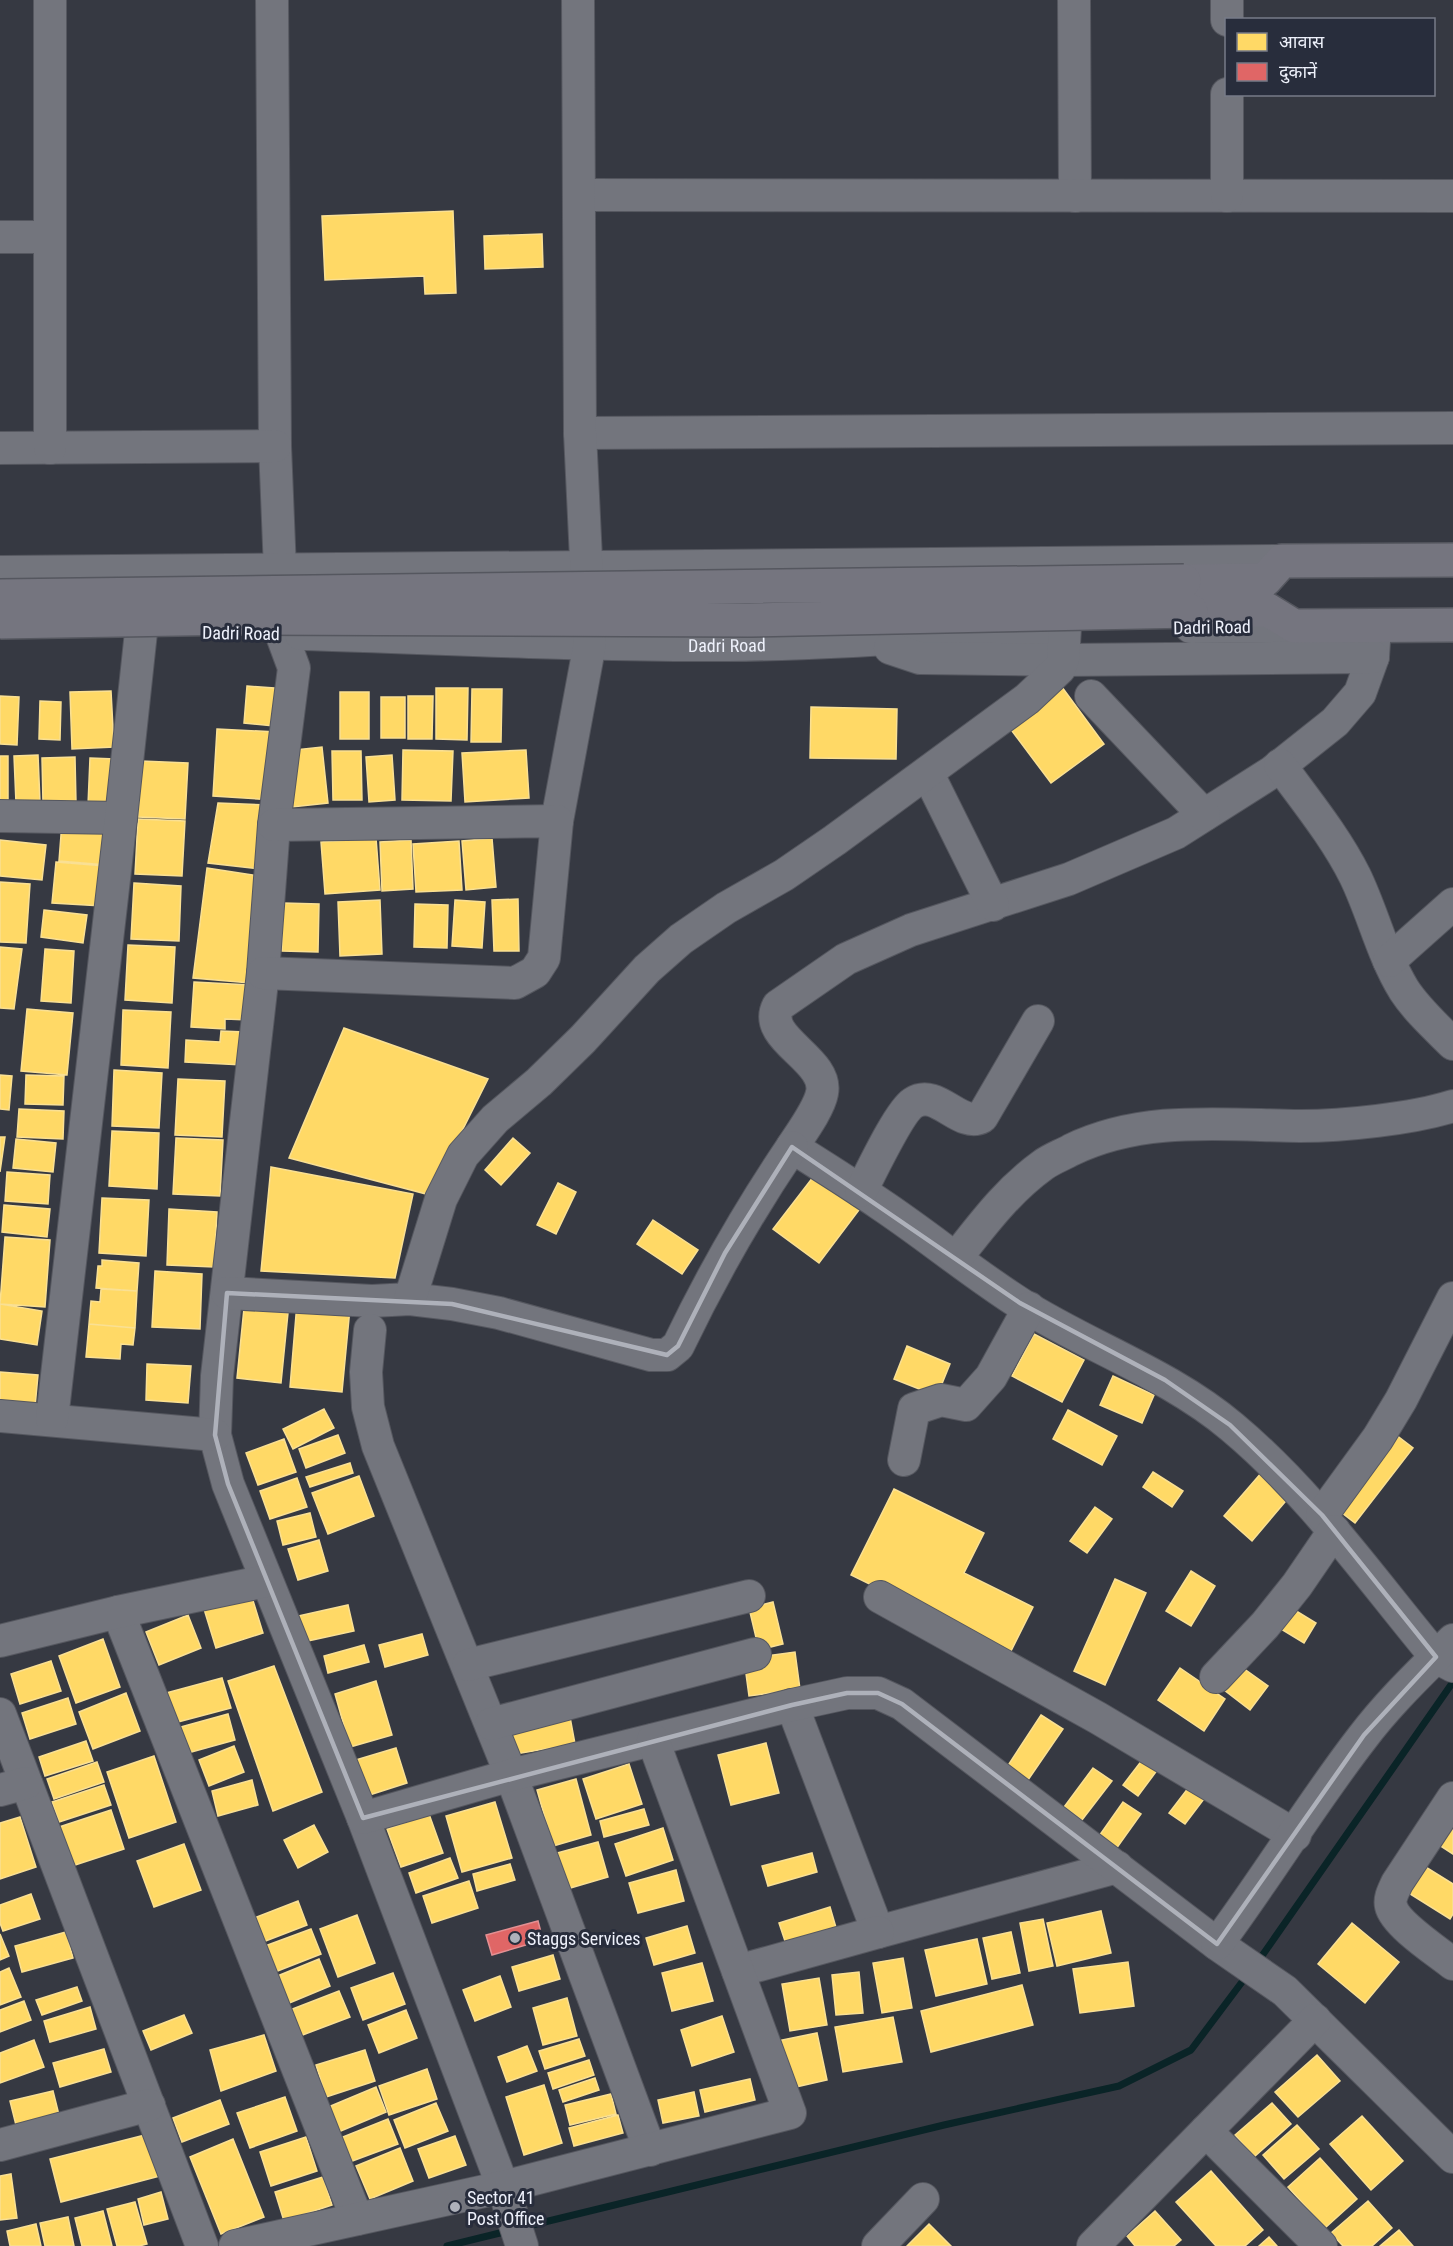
<svg xmlns="http://www.w3.org/2000/svg" width="1453" height="2246" font-family="'Roboto Condensed','Noto Sans Devanagari',sans-serif">
<style>
.homes{fill:#ffd966;stroke:#fae093;stroke-width:1.5}
.shops{fill:#e06666;stroke:#e49093;stroke-width:1.5}
.lines{fill:none;stroke-linecap:round;stroke-linejoin:round}
.stream{stroke:#0a2427;stroke-width:7}
.minor-casing{stroke:#55575f;stroke-width:34}
.major-casing{stroke:#55575f;stroke-width:36}
.minor{stroke:#73757d;stroke-width:32}
.major{stroke:#75757f;stroke-width:33}
.major-bridge-casing{stroke:#55575f;stroke-width:36;stroke-linecap:butt}
.major-bridge{stroke:#75757f;stroke-width:33}
.marked{fill:none;stroke:#aeb1ba;stroke-width:4.5;stroke-linejoin:round}
.poi-dot{fill:#aeb1ba;stroke:#282d3c;stroke-width:2}
.labels{text-anchor:middle;dominant-baseline:central;stroke-width:6;stroke-linejoin:round;paint-order:stroke}
.street-label{font-size:18px;fill:#eef1fb;stroke:#282d3c}
.poi-label{font-size:18px;fill:#eef1fb;stroke:#282d3c;text-anchor:start}
</style>
<rect width="100%" height="100%" fill="#363942"/>
<path class="homes" d="M 453,211 L 456,293 L 425,294 L 424,276 L 325,280 L 322,216 Z
M 542,234 L 543,267 L 485,269 L 484,236 Z
M 1059,683 L 1104,744 L 1051,783 L 1006,723 Z
M 247,686 L 288,689 L 284,727 L 244,723 Z
M 436,688 L 468,688 L 467,740 L 436,739 Z
M 472,689 L 502,689 L 501,742 L 471,742 Z
M 111,691 L 114,747 L 72,749 L 70,692 Z
M 340,692 L 369,692 L 369,739 L 340,739 Z
M 0,696 L 19,697 L 17,745 L 0,744 Z
M 408,696 L 433,696 L 432,739 L 408,739 Z
M 381,697 L 405,697 L 405,738 L 381,738 Z
M 40,701 L 61,702 L 60,740 L 39,739 Z
M 811,707 L 897,709 L 896,759 L 810,758 Z
M 217,729 L 277,732 L 273,800 L 213,796 Z
M 322,747 L 328,803 L 292,807 L 286,751 Z
M 403,750 L 453,751 L 451,801 L 402,800 Z
M 526,750 L 529,798 L 465,802 L 462,753 Z
M 332,751 L 361,751 L 362,800 L 333,800 Z
M 38,755 L 40,802 L 16,803 L 14,756 Z
M 392,755 L 395,800 L 369,802 L 366,757 Z
M 0,756 L 8,756 L 8,805 L 0,805 Z
M 75,757 L 76,803 L 43,803 L 42,758 Z
M 90,758 L 115,759 L 113,806 L 88,805 Z
M 141,761 L 188,763 L 185,819 L 138,817 Z
M 218,803 L 268,805 L 260,869 L 208,863 Z
M 138,819 L 185,821 L 182,876 L 135,874 Z
M 62,822 L 110,825 L 107,865 L 59,861 Z
M 376,838 L 380,890 L 325,894 L 321,842 Z
M 492,838 L 496,887 L 466,890 L 462,841 Z
M 0,840 L 46,845 L 42,880 L 0,876 Z
M 411,840 L 413,889 L 382,891 L 380,842 Z
M 459,841 L 462,890 L 416,892 L 413,844 Z
M 56,862 L 105,866 L 102,906 L 52,903 Z
M 207,868 L 260,876 L 250,983 L 193,978 Z
M 0,882 L 30,884 L 26,943 L 0,942 Z
M 134,883 L 181,886 L 179,941 L 131,939 Z
M 518,899 L 519,951 L 494,951 L 492,900 Z
M 380,900 L 382,954 L 340,956 L 338,902 Z
M 455,900 L 485,902 L 482,948 L 452,946 Z
M 283,903 L 319,904 L 318,952 L 282,951 Z
M 415,904 L 448,905 L 447,948 L 414,947 Z
M 44,910 L 87,915 L 83,943 L 41,937 Z
M 128,945 L 175,947 L 172,1003 L 125,1000 Z
M 0,947 L 22,949 L 14,1009 L 0,1008 Z
M 45,949 L 74,951 L 71,1003 L 41,1001 Z
M 194,982 L 250,985 L 248,1020 L 225,1019 L 225,1029 L 191,1027 Z
M 27,1009 L 73,1013 L 67,1075 L 21,1071 Z
M 123,1010 L 171,1012 L 168,1068 L 121,1065 Z
M 344,1028 L 488,1079 L 430,1195 L 289,1158 Z
M 221,1031 L 245,1032 L 243,1065 L 185,1062 L 186,1040 L 220,1042 Z
M 114,1070 L 162,1073 L 159,1128 L 112,1126 Z
M 0,1075 L 12,1076 L 9,1110 L 0,1109 Z
M 26,1075 L 64,1076 L 63,1105 L 25,1104 Z
M 178,1079 L 225,1081 L 222,1137 L 175,1135 Z
M 19,1109 L 64,1111 L 63,1139 L 17,1137 Z
M 112,1131 L 159,1133 L 157,1189 L 109,1186 Z
M 0,1137 L 5,1137 L 0,1172 Z
M 176,1138 L 223,1140 L 220,1196 L 173,1194 Z
M 513,1138 L 530,1153 L 501,1185 L 485,1170 Z
M 16,1139 L 56,1143 L 53,1172 L 13,1168 Z
M 271,1167 L 413,1194 L 395,1278 L 261,1271 Z
M 820,1168 L 865,1202 L 819,1263 L 773,1229 Z
M 7,1172 L 50,1175 L 48,1204 L 5,1201 Z
M 558,1183 L 576,1192 L 556,1234 L 537,1225 Z
M 102,1198 L 149,1200 L 146,1256 L 99,1253 Z
M 4,1205 L 50,1209 L 47,1237 L 2,1232 Z
M 169,1209 L 217,1212 L 214,1267 L 167,1265 Z
M 653,1220 L 698,1250 L 682,1274 L 637,1244 Z
M 5,1237 L 50,1240 L 45,1307 L 0,1304 Z
M 102,1260 L 139,1263 L 137,1291 L 96,1288 L 98,1266 L 102,1266 Z
M 155,1271 L 202,1274 L 200,1329 L 152,1327 Z
M 101,1289 L 137,1291 L 135,1328 L 89,1324 L 91,1301 L 100,1302 Z
M 297,1303 L 350,1308 L 342,1392 L 290,1387 Z
M 0,1304 L 42,1311 L 37,1345 L 0,1339 Z
M 244,1308 L 288,1313 L 281,1383 L 237,1378 Z
M 89,1324 L 135,1328 L 133,1345 L 121,1344 L 120,1359 L 86,1357 Z
M 1034,1334 L 1084,1360 L 1062,1402 L 1012,1376 Z
M 907,1346 L 950,1364 L 937,1396 L 894,1379 Z
M 147,1364 L 191,1366 L 188,1403 L 146,1400 Z
M 0,1372 L 38,1375 L 35,1407 L 0,1404 Z
M 1113,1376 L 1154,1395 L 1142,1423 L 1100,1405 Z
M 324,1409 L 334,1428 L 293,1449 L 283,1429 Z
M 1068,1410 L 1117,1436 L 1102,1465 L 1053,1439 Z
M 1391,1431 L 1413,1448 L 1355,1523 L 1333,1506 Z
M 338,1435 L 345,1453 L 306,1468 L 299,1449 Z
M 284,1439 L 296,1472 L 258,1485 L 246,1453 Z
M 350,1463 L 353,1473 L 310,1487 L 306,1477 Z
M 1153,1472 L 1183,1491 L 1172,1507 L 1143,1487 Z
M 1262,1472 L 1290,1496 L 1252,1541 L 1224,1516 Z
M 359,1476 L 374,1516 L 328,1534 L 312,1493 Z
M 297,1478 L 307,1507 L 270,1519 L 260,1491 Z
M 894,1489 L 984,1533 L 964,1573 L 1033,1607 L 1010,1653 L 851,1575 Z
M 1095,1507 L 1112,1519 L 1087,1553 L 1070,1541 Z
M 310,1513 L 316,1537 L 283,1545 L 277,1521 Z
M 319,1540 L 328,1571 L 298,1580 L 288,1549 Z
M 1191,1571 L 1215,1586 L 1191,1626 L 1166,1611 Z
M 1115,1579 L 1146,1593 L 1105,1685 L 1074,1671 Z
M 251,1594 L 263,1633 L 216,1648 L 204,1609 Z
M 773,1602 L 783,1644 L 759,1650 L 749,1608 Z
M 348,1605 L 354,1631 L 303,1642 L 298,1616 Z
M 1288,1606 L 1316,1623 L 1304,1643 L 1276,1626 Z
M 188,1615 L 201,1648 L 159,1665 L 146,1632 Z
M 422,1634 L 428,1655 L 385,1667 L 379,1645 Z
M 103,1639 L 120,1687 L 76,1703 L 59,1656 Z
M 364,1645 L 369,1662 L 328,1673 L 324,1656 Z
M 795,1652 L 800,1689 L 749,1696 L 744,1659 Z
M 51,1661 L 61,1691 L 20,1704 L 11,1674 Z
M 1236,1663 L 1268,1686 L 1250,1710 L 1219,1686 Z
M 274,1666 L 322,1792 L 273,1811 L 228,1681 Z
M 1180,1668 L 1225,1699 L 1204,1731 L 1158,1700 Z
M 222,1678 L 231,1708 L 174,1723 L 166,1693 Z
M 376,1681 L 392,1735 L 350,1747 L 335,1694 Z
M 126,1693 L 140,1731 L 93,1749 L 79,1712 Z
M 68,1698 L 76,1724 L 30,1739 L 22,1713 Z
M 567,1701 L 575,1744 L 516,1754 L 509,1711 Z
M 228,1714 L 235,1740 L 184,1754 L 177,1728 Z
M 1041,1715 L 1063,1729 L 1028,1780 L 1007,1767 Z
M 86,1741 L 93,1761 L 45,1776 L 39,1757 Z
M 766,1743 L 779,1793 L 731,1805 L 718,1755 Z
M 234,1746 L 244,1772 L 209,1786 L 199,1760 Z
M 396,1748 L 407,1783 L 360,1798 L 349,1762 Z
M 1146,1755 L 1161,1765 L 1138,1796 L 1123,1785 Z
M 154,1756 L 176,1822 L 129,1838 L 107,1772 Z
M 97,1762 L 104,1782 L 54,1799 L 47,1779 Z
M 629,1764 L 642,1804 L 596,1819 L 583,1779 Z
M 1093,1768 L 1112,1781 L 1082,1820 L 1064,1807 Z
M 576,1779 L 591,1835 L 553,1846 L 537,1790 Z
M 252,1780 L 258,1805 L 218,1816 L 212,1791 Z
M 1192,1783 L 1207,1795 L 1185,1824 L 1169,1813 Z
M 104,1785 L 111,1805 L 59,1822 L 52,1802 Z
M 495,1802 L 512,1858 L 462,1872 L 446,1816 Z
M 1123,1802 L 1141,1814 L 1116,1849 L 1099,1836 Z
M 644,1809 L 649,1825 L 604,1837 L 600,1821 Z
M 111,1810 L 124,1849 L 72,1866 L 59,1827 Z
M 429,1814 L 443,1853 L 401,1867 L 387,1829 Z
M 20,1817 L 36,1867 L 0,1879 L 0,1823 Z
M 1453,1817 L 1453,1854 L 1433,1841 Z
M 314,1825 L 328,1852 L 298,1868 L 284,1840 Z
M 663,1828 L 673,1860 L 626,1876 L 615,1844 Z
M 598,1842 L 608,1877 L 567,1889 L 557,1853 Z
M 184,1844 L 201,1890 L 154,1907 L 137,1861 Z
M 812,1853 L 817,1872 L 768,1886 L 762,1866 Z
M 450,1858 L 458,1878 L 416,1893 L 409,1873 Z
M 510,1864 L 515,1880 L 477,1891 L 473,1874 Z
M 1424,1866 L 1453,1884 L 1453,1914 L 1450,1919 L 1407,1892 Z
M 676,1870 L 684,1901 L 638,1913 L 629,1883 Z
M 469,1881 L 478,1908 L 432,1923 L 423,1896 Z
M 31,1894 L 40,1919 L 3,1931 L 0,1923 L 0,1905 Z
M 298,1901 L 307,1925 L 263,1942 L 254,1918 Z
M 830,1907 L 837,1931 L 787,1947 L 779,1923 Z
M 1101,1911 L 1111,1953 L 1057,1966 L 1047,1923 Z
M 357,1915 L 375,1963 L 338,1977 L 320,1929 Z
M 1043,1919 L 1053,1966 L 1029,1971 L 1020,1923 Z
M 1352,1923 L 1399,1962 L 1365,2003 L 1318,1964 Z
M 687,1926 L 695,1953 L 654,1965 L 646,1938 Z
M 311,1929 L 321,1954 L 275,1972 L 265,1946 Z
M 66,1932 L 73,1958 L 22,1972 L 15,1946 Z
M 1011,1932 L 1020,1973 L 992,1979 L 983,1938 Z
M 0,1934 L 9,1956 L 0,1960 Z
M 977,1939 L 987,1984 L 936,1996 L 925,1950 Z
M 553,1955 L 560,1979 L 519,1991 L 512,1967 Z
M 903,1958 L 912,2008 L 882,2013 L 873,1963 Z
M 319,1959 L 330,1986 L 287,2004 L 275,1977 Z
M 1128,1962 L 1134,2006 L 1080,2013 L 1073,1969 Z
M 702,1963 L 713,2001 L 672,2011 L 662,1973 Z
M 9,1968 L 21,1997 L 0,2005 L 0,1972 Z
M 859,1972 L 863,2013 L 836,2015 L 832,1975 Z
M 393,1973 L 405,2004 L 363,2020 L 351,1988 Z
M 500,1976 L 511,2007 L 475,2021 L 463,1990 Z
M 819,1978 L 827,2025 L 790,2031 L 782,1984 Z
M 1022,1985 L 1033,2025 L 931,2052 L 921,2011 Z
M 77,1987 L 82,2001 L 42,2015 L 36,2000 Z
M 339,1991 L 350,2017 L 300,2036 L 290,2010 Z
M 567,1998 L 577,2036 L 543,2045 L 533,2008 Z
M 24,2001 L 31,2020 L 0,2032 L 0,2010 Z
M 90,2007 L 96,2029 L 50,2042 L 44,2021 Z
M 406,2010 L 417,2038 L 379,2053 L 368,2025 Z
M 184,2015 L 192,2033 L 151,2050 L 143,2031 Z
M 722,2016 L 734,2052 L 692,2066 L 681,2030 Z
M 893,2017 L 902,2062 L 843,2072 L 835,2027 Z
M 817,2033 L 827,2080 L 787,2089 L 777,2041 Z
M 264,2035 L 276,2071 L 221,2091 L 210,2050 Z
M 579,2039 L 585,2056 L 545,2069 L 539,2051 Z
M 34,2040 L 44,2067 L 0,2083 L 0,2053 Z
M 527,2046 L 537,2071 L 507,2082 L 498,2057 Z
M 104,2049 L 111,2072 L 60,2087 L 53,2063 Z
M 365,2050 L 375,2081 L 326,2097 L 316,2065 Z
M 1317,2055 L 1340,2081 L 1298,2117 L 1275,2092 Z
M 589,2060 L 594,2075 L 553,2089 L 548,2073 Z
M 427,2069 L 437,2099 L 389,2115 L 379,2086 Z
M 595,2078 L 599,2090 L 563,2102 L 559,2090 Z
M 750,2079 L 755,2100 L 705,2112 L 700,2090 Z
M 544,2085 L 562,2143 L 524,2155 L 506,2097 Z
M 376,2087 L 386,2112 L 336,2133 L 326,2108 Z
M 53,2091 L 60,2119 L 17,2129 L 10,2101 Z
M 694,2092 L 699,2116 L 663,2123 L 658,2100 Z
M 611,2094 L 616,2114 L 570,2125 L 565,2105 Z
M 285,2097 L 297,2131 L 250,2148 L 237,2113 Z
M 220,2100 L 229,2124 L 182,2142 L 173,2118 Z
M 436,2103 L 448,2131 L 405,2148 L 394,2120 Z
M 1272,2103 L 1291,2124 L 1254,2157 L 1235,2135 Z
M 618,2115 L 623,2133 L 574,2146 L 569,2128 Z
M 1362,2116 L 1403,2161 L 1371,2190 L 1330,2144 Z
M 388,2119 L 398,2144 L 347,2163 L 338,2139 Z
M 1297,2125 L 1319,2149 L 1284,2179 L 1263,2155 Z
M 149,2134 L 160,2176 L 61,2202 L 50,2159 Z
M 455,2136 L 466,2165 L 429,2178 L 418,2149 Z
M 306,2137 L 317,2171 L 271,2186 L 260,2152 Z
M 233,2139 L 264,2217 L 221,2234 L 190,2157 Z
M 400,2148 L 413,2181 L 370,2199 L 356,2166 Z
M 1320,2158 L 1357,2199 L 1325,2228 L 1288,2187 Z
M 1211,2171 L 1263,2230 L 1245,2246 L 1216,2246 L 1176,2202 Z
M 11,2174 L 17,2218 L 0,2220 L 0,2176 Z
M 323,2177 L 332,2205 L 284,2221 L 275,2192 Z
M 161,2192 L 168,2219 L 144,2225 L 138,2199 Z
M 1368,2201 L 1392,2228 L 1372,2246 L 1343,2246 L 1331,2233 Z
M 135,2202 L 147,2244 L 139,2246 L 117,2246 L 107,2209 Z
M 103,2211 L 112,2246 L 82,2246 L 75,2218 Z
M 1155,2211 L 1181,2240 L 1174,2246 L 1135,2246 L 1127,2236 Z
M 68,2217 L 74,2246 L 45,2246 L 40,2223 Z
M 36,2224 L 41,2246 L 10,2246 L 7,2231 Z
M 929,2224 L 951,2246 L 907,2246 Z
M 1399,2230 L 1413,2246 L 1380,2246 Z
M 1269,2237 L 1277,2246 L 1259,2246 Z"/>
<path class="shops" d="M 538,1921 L 543,1940 L 492,1955 L 486,1935 Z"/>
<g class="lines">
<path class="stream" d="M 1257,1963 L 1453,1682
M 524,2227 L 944,2125 L 1119,2086 L 1191,2050 L 1248,1974
M 447,2246 L 508,2231"/>
<g class="minor-casing">
<g id="minor">
<path d="M 272,0 L 275,446 L 280,570"/>
<path d="M 1074,0 L 1075,196"/>
<path d="M 1227,20 L 1227,0"/>
<path d="M 579,195 L 1453,196"/>
<path d="M 1227,196 L 1227,94"/>
<path d="M 0,237 L 50,237"/>
<path d="M 580,433 L 1453,428"/>
<path d="M 0,448 L 275,446"/>
<path d="M 50,448 L 50,0"/>
<path d="M 0,572 L 1282,561"/>
<path d="M 1375,626 L 1373,657 L 1360,693 L 1335,722 L 1272,772 L 1176,833 L 1069,879 L 911,930 L 846,959 L 778,1006 C 761,1039 829,1059 822,1093 C 819,1109 801,1133 792,1147 C 822,1166 851,1184 880,1204 C 928,1236 972,1273 1021,1304 C 1089,1347 1169,1374 1232,1427 C 1311,1493 1370,1578 1436,1657 L 1453,1666"/>
<path d="M 1191,627 L 1294,626"/>
<path d="M 281,633 L 294,668 L 274,825 L 263,973 L 217,1376 L 215,1435 L 228,1484 L 363,1818 L 503,2187 L 522,2246"/>
<path id="s1" d="M 301,634 C 443,638 585,646 727,645 C 837,644 947,635 1057,629"/>
<path d="M 890,648 L 920,658 L 1063,660 L 1373,657"/>
<path d="M 1091,696 L 1204,815"/>
<path d="M 1280,765 C 1306,801 1335,836 1355,876 C 1373,913 1382,954 1404,990 C 1417,1010 1436,1027 1453,1044"/>
<path d="M 928,774 L 993,905"/>
<path d="M 0,816 L 121,818"/>
<path d="M 557,821 L 590,643 L 580,433 L 578,0"/>
<path d="M 1389,961 L 1453,904"/>
<path d="M 263,973 L 515,983 L 535,972 L 544,958 L 557,821 L 274,825"/>
<path d="M 861,1191 C 870,1174 899,1112 913,1103 C 937,1087 960,1129 982,1117 L 1038,1021"/>
<path d="M 956,1258 C 983,1224 1007,1191 1043,1165 C 1051,1159 1062,1155 1071,1150 C 1143,1115 1222,1125 1300,1126 C 1344,1126 1411,1119 1453,1106"/>
<path d="M 227,1293 L 372,1301 L 410,1299 L 452,1304 L 499,1313 L 651,1355 L 667,1355 L 678,1346 C 712,1275 748,1212 792,1147"/>
<path d="M 410,1299 L 441,1199 L 463,1155 L 495,1119 L 539,1082 L 583,1039 L 647,969 L 681,939 L 726,908 L 784,875 L 835,840 L 1027,699 L 1060,668 L 1063,660 L 1065,628"/>
<path d="M 370,1330 L 366,1372 L 368,1407 L 378,1446 L 511,1775 L 650,2150"/>
<path d="M 0,1416 L 215,1435"/>
<path d="M 52,1419 L 121,818 L 141,632"/>
<path d="M 904,1460 L 914,1409 L 941,1400 L 966,1405 L 991,1377 L 1029,1308"/>
<path d="M 1322,1515 L 1378,1438 L 1401,1400 L 1453,1298"/>
<path d="M 880,1597 L 1098,1718 L 1295,1835"/>
<path d="M 118,1612 L 357,2219"/>
<path d="M 0,1641 L 118,1612 L 266,1581"/>
<path d="M 468,1665 L 749,1596"/>
<path d="M 1216,1677 L 1265,1625 L 1297,1585 L 1334,1531"/>
<path d="M 792,1705 L 878,1932 L 1117,1867"/>
<path d="M 0,1714 L 202,2246"/>
<path d="M 491,1724 L 755,1654"/>
<path d="M 0,1790 L 26,1783"/>
<path d="M 1453,1798 L 1397,1883 C 1394,1890 1389,1898 1391,1906 C 1395,1924 1438,1952 1453,1964"/>
<path d="M 363,1818 L 511,1775 L 792,1705 L 847,1693 L 878,1693 L 902,1704 L 1217,1944 L 1285,1991 L 1453,2157"/>
<path d="M 1217,1944 C 1267,1877 1311,1804 1362,1738 C 1389,1702 1422,1671 1453,1640"/>
<path d="M 738,1971 L 878,1932"/>
<path d="M 1206,2131 L 1321,2246"/>
<path d="M 0,2145 L 149,2105"/>
<path d="M 235,2246 L 503,2187 L 790,2113 L 653,1740"/>
<path d="M 878,2246 L 923,2199"/>
<path d="M 1093,2246 L 1315,2020"/>
</g>
</g>
<g class="major-casing">
<path id="major" d="M 1184,581 L 1265,580 L 1282,561 L 1453,560
M 1191,611 L 1268,610 L 1294,626 L 1453,625"/>
</g>
<use href="#minor" class="minor"/>
<use href="#major" class="major"/>
<g class="major-bridge-casing">
<path id="major-bridge" d="M 0,596 L 1184,581
M 0,622 L 238,618 L 750,620 L 1191,611"/>
</g>
<use href="#major-bridge" class="major-bridge"/>
</g>
<path class="marked" d="M 792,1147 L 1020,1303 L 1165,1380 L 1230,1425 L 1322,1515 L 1436,1657 L 1364,1735 L 1217,1944 L 902,1704 L 878,1693 L 847,1693 L 792,1705 L 363,1818 L 228,1484 L 215,1435 L 227,1293 L 452,1304 L 667,1355 L 678,1346 L 725,1253 Z"/>
<g class="poi-dot">
<circle cx="515" cy="1938" r="6"/>
<circle cx="455" cy="2207" r="6"/>
</g>
<g class="labels">
<g class="street-label">
<text transform="translate(1212 627) rotate(-1)">Dadri Road</text>
<text transform="translate(241 633) rotate(1)">Dadri Road</text>
<text stroke="none"><textPath href="#s1" startOffset="426">Dadri Road</textPath></text>
</g>
<g class="poi-label">
<text x="527" y="1938">Staggs Services</text>
<text x="467" y="2197">Sector 41<tspan x="467" dy="21">Post Office</tspan></text>
</g>
</g>
<rect x="1225" y="18" width="210" height="78" fill="#282d3c" stroke="#777b88" stroke-width="1.5"/>
<rect x="1237" y="33" width="30" height="18" fill="#ffd966" stroke="#777b88" stroke-width="1.5"/>
<text x="1279" y="48" font-size="18" fill="#eef1fb">आवास</text>
<rect x="1237" y="63" width="30" height="18" fill="#e06666" stroke="#777b88" stroke-width="1.5"/>
<text x="1279" y="78" font-size="18" fill="#eef1fb">दुकानें</text>
</svg>
